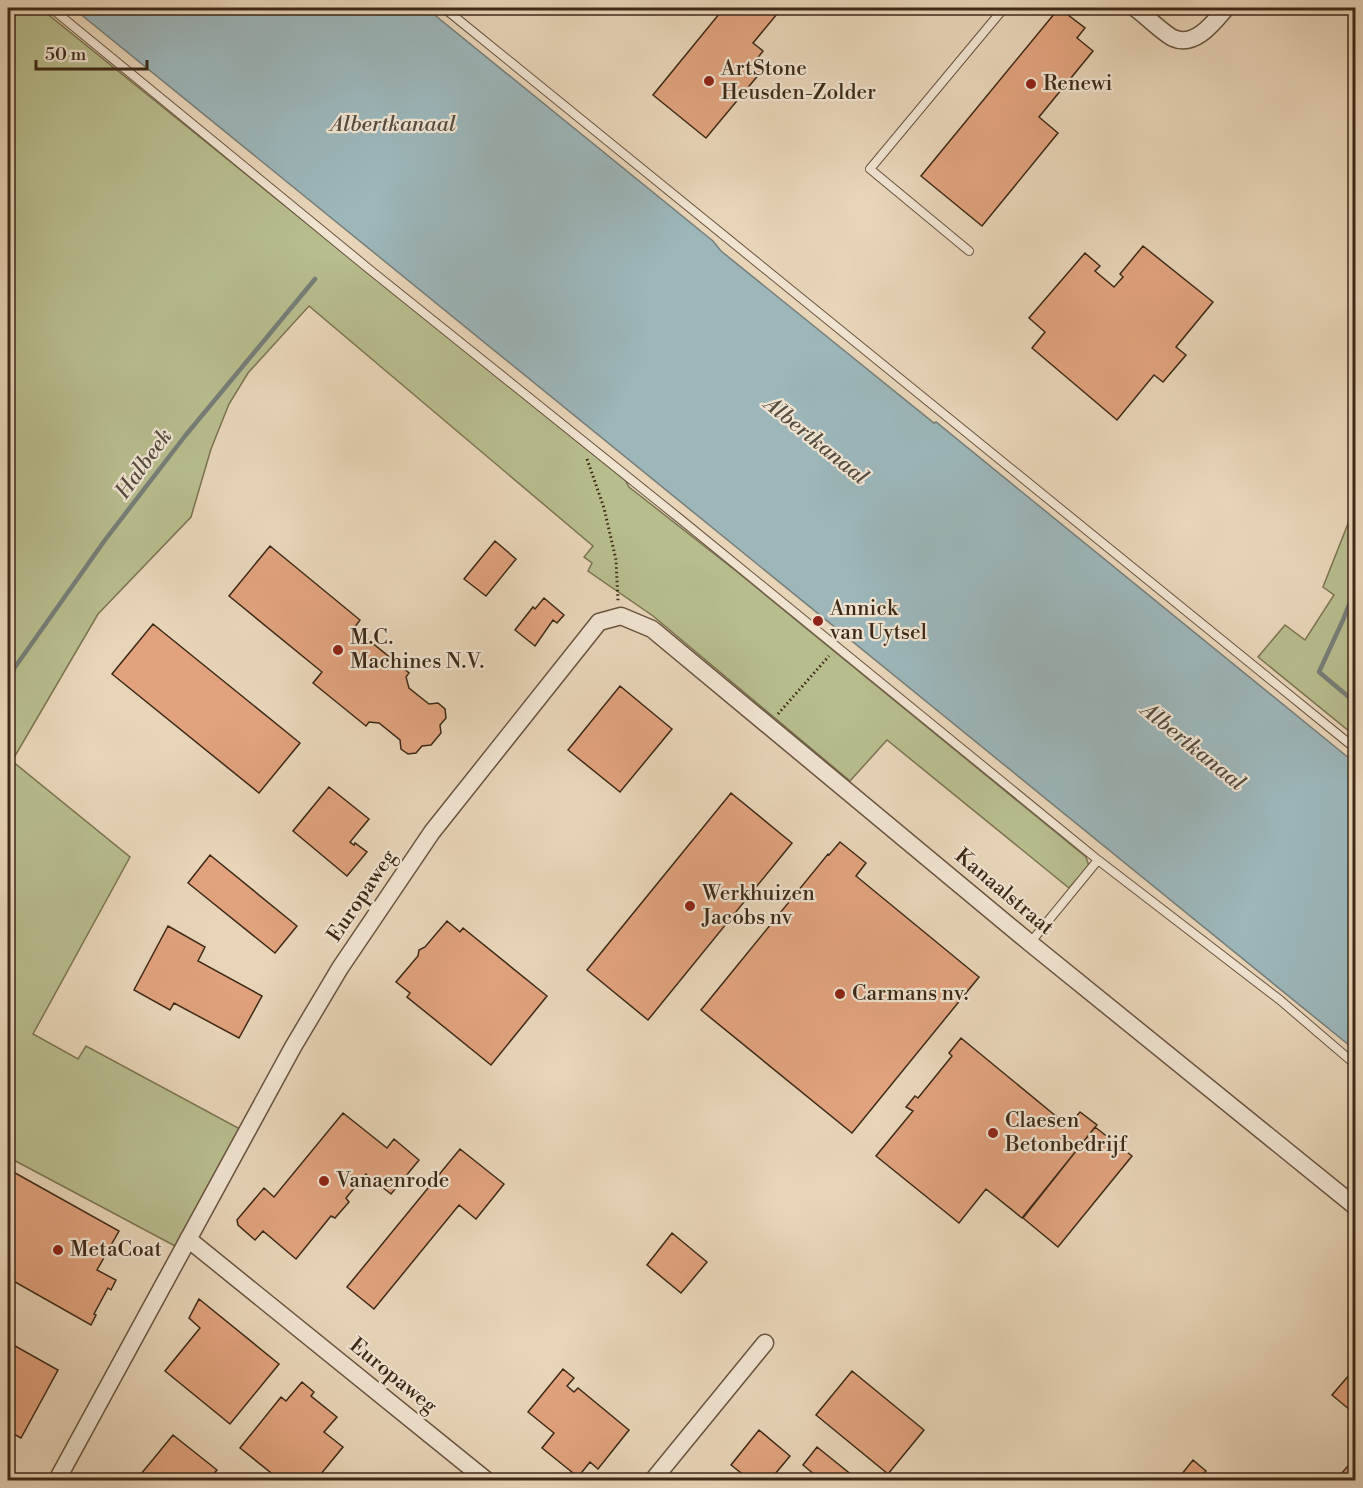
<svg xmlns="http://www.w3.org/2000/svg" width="1363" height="1488" font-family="'Libre Bodoni',serif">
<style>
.green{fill:#b8bd8e;stroke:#7a7352;stroke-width:1.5}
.water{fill:#9cb6ba;stroke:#767e79;stroke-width:1.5}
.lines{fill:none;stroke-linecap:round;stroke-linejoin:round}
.stream{stroke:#767e79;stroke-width:4.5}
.building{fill:#e1a27d;stroke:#3d2917;stroke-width:1.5}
.service-casing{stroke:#68543f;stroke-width:10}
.minor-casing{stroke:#68543f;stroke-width:19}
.path{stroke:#3d2917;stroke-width:3;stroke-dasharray:1.5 3;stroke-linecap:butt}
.service{stroke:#f0e4d1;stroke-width:8}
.minor{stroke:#f0e4d1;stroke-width:16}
.poi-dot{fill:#8f2418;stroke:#f0e4d1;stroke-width:2}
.labels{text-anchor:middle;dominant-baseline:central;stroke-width:4.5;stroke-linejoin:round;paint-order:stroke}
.poi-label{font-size:21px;fill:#3d2917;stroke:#f0e4d1;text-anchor:start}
.street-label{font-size:21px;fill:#3d2917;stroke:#f0e4d1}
.water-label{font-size:22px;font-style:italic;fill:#554c40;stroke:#f0e4d1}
</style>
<rect width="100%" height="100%" fill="#e8d5b8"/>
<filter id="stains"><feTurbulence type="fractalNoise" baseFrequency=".00333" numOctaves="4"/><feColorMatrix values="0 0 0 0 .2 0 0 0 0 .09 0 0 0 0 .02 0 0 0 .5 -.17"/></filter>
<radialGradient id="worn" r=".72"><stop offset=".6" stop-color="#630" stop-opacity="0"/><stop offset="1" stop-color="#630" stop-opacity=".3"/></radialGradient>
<path class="green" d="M 8,8 L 40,8 L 625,480 L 629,487 L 736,571 L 1086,857 L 1089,866 L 1069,888 L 887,740 L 850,781 L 653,616 L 588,571 L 592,563 L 584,557 L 593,546 L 309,306 L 248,373 L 229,404 L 211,449 L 191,517 L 98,614 L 12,761 L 130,857 L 33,1034 L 78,1059 L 86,1046 L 240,1129 L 175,1246 L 8,1157 Z
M 1355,506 L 1356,736 L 1355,736 L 1258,657 L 1285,625 L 1305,640 L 1334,595 L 1323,587 Z"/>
<path class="water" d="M 73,8 L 426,8 L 713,241 L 721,251 L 934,423 L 936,422 L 1355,763 L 1355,1050 Z"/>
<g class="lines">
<path class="stream" d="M 531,11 L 538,8
M 1356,587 L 1343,620 L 1319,672 L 1356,703
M 8,677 L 105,540 L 185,436 L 315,279"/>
</g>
<path class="building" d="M 724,8 L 782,8 L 753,43 L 763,51 L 756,60 L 765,67 L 706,138 L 653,95 Z
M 1059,8 L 1085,28 L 1077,38 L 1093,51 L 1039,117 L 1058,133 L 982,226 L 921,176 Z
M 1143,246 L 1213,302 L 1176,347 L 1186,355 L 1163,382 L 1154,375 L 1117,420 L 1032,348 L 1045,332 L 1029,318 L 1085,253 L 1100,266 L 1095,271 L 1114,287 L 1123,277 L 1120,274 Z
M 495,541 L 516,559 L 486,596 L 464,579 Z
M 270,546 L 360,620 L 354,628 L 409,673 L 406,677 L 409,688 L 429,704 L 438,703 L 445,709 L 446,718 L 440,725 L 441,733 L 431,745 L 422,746 L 416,753 L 408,754 L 401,749 L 400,740 L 379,723 L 369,722 L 366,726 L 313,683 L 322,672 L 229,596 Z
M 544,598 L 564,615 L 557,623 L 553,620 L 535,646 L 515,630 L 533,607 L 535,609 Z
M 153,624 L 300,743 L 259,793 L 112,674 Z
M 620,686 L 672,729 L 620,792 L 568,750 Z
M 329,787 L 369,819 L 350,842 L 354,845 L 355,843 L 367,852 L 347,876 L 293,831 Z
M 731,793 L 792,843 L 648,1020 L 587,970 Z
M 840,842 L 866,863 L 856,876 L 979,977 L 852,1133 L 701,1010 L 828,854 L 829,855 Z
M 210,855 L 297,926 L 275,953 L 188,883 Z
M 447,921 L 460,932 L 463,928 L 547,996 L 491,1065 L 407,997 L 410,993 L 396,982 L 418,956 L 419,950 L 425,947 Z
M 168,926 L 205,947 L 198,961 L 262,996 L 239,1038 L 174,1003 L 170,1010 L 134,990 Z
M 961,1038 L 1068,1126 L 1080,1112 L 1097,1125 L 1022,1218 L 986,1189 L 959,1223 L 876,1156 L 913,1111 L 906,1107 L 915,1096 L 918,1098 L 952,1056 L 949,1053 Z
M 343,1113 L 387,1148 L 394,1139 L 419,1160 L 391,1194 L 366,1174 L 346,1198 L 349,1202 L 335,1218 L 331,1216 L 296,1259 L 263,1231 L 255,1240 L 238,1225 L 237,1220 L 264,1188 L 274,1197 Z
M 1095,1127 L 1132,1156 L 1058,1247 L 1023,1218 Z
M 460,1149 L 504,1184 L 476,1219 L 459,1205 L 374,1309 L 347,1287 Z
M 8,1169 L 119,1231 L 97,1270 L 116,1280 L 111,1290 L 108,1288 L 94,1314 L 96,1315 L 91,1325 L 8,1278 Z
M 672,1233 L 707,1262 L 681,1293 L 647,1265 Z
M 199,1299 L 279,1364 L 230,1424 L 165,1371 L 200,1328 L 189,1318 Z
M 8,1342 L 58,1370 L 21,1438 L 8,1431 Z
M 1356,1367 L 1356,1415 L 1332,1395 Z
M 563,1369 L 574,1378 L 567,1386 L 574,1392 L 578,1388 L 629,1430 L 598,1469 L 590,1462 L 578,1477 L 542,1448 L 554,1433 L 528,1412 Z
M 852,1371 L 924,1430 L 888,1474 L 816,1415 Z
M 302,1382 L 314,1392 L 311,1396 L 337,1417 L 324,1432 L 343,1447 L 316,1480 L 306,1480 L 301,1477 L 298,1480 L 280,1480 L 240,1448 L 281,1397 L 286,1401 Z
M 759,1430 L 790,1456 L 770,1480 L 750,1480 L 731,1465 Z
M 173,1435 L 217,1470 L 208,1480 L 136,1480 Z
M 817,1447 L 858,1480 L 821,1480 L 803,1465 Z
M 1193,1460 L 1206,1471 L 1197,1480 L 1177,1480 Z
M 1353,1460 L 1356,1462 L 1356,1480 L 1336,1480 Z"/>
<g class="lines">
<g class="service-casing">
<path id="service" d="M 51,8 L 369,269 L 679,518 L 1098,860 L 1030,943
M 444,8 L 1356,749
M 969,251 L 870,169 L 1004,8
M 1098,860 L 1280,1000 L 1356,1065"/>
</g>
<g class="minor-casing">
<path id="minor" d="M 1135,8 C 1145,15 1163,33 1173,38 C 1195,48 1214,22 1226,8
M 188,1239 L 486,1480
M 57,1480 L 293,1047 L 340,968 L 432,832 L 599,622 L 621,616 L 652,629 L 1030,943 L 1356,1207
M 653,1480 L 765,1343"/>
</g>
<path class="path" d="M 587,459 L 604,508 L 616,560 L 618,601
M 778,714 L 829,656"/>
<use href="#service" class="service"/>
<use href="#minor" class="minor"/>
</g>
<g class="poi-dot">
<circle cx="709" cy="81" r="6"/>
<circle cx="1031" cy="84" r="6"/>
<circle cx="818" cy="621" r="6"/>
<circle cx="338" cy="650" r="6"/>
<circle cx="690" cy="906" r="6"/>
<circle cx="840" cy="994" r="6"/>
<circle cx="993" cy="1133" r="6"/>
<circle cx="324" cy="1181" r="6"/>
<circle cx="58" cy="1250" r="6"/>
</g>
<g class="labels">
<g class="poi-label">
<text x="721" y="69">ArtStone<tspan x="721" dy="24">Heusden-Zolder</tspan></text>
<text x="1043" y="84">Renewi</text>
<text x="830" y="609">Annick<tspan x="830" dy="24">van Uytsel</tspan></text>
<text x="350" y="638">M.C.<tspan x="350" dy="24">Machines N.V.</tspan></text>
<text x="702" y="894">Werkhuizen<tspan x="702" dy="24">Jacobs nv</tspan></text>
<text x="852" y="994">Carmans nv.</text>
<text x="1005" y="1121">Claesen<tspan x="1005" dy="24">Betonbedrijf</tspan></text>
<text x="336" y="1181">Vanaenrode</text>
<text x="70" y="1250">MetaCoat</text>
</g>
<g class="street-label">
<text transform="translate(1004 892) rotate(40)">Kanaalstraat</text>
<text transform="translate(362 896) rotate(-56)">Europaweg</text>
<text transform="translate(393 1376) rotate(39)">Europaweg</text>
</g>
<g class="water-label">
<text x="393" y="124">Albertkanaal</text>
<text transform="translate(816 441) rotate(39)">Albertkanaal</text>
<text transform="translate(144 464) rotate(-54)">Halbeek</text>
<text transform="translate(1193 747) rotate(39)">Albertkanaal</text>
</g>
</g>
<rect width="1363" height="1488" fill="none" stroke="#e8d5b8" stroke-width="30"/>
<rect x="9" y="9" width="1345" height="1470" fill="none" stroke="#3d2917" stroke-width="3"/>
<rect x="15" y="15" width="1333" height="1458" fill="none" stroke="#3d2917" stroke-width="1.5"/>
<path d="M36 60v9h111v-9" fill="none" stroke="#3d2917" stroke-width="3"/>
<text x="45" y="60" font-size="18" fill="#3d2917" stroke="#f0e4d1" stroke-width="4.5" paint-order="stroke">50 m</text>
<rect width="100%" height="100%" filter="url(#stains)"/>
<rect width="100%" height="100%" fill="url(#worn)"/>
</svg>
